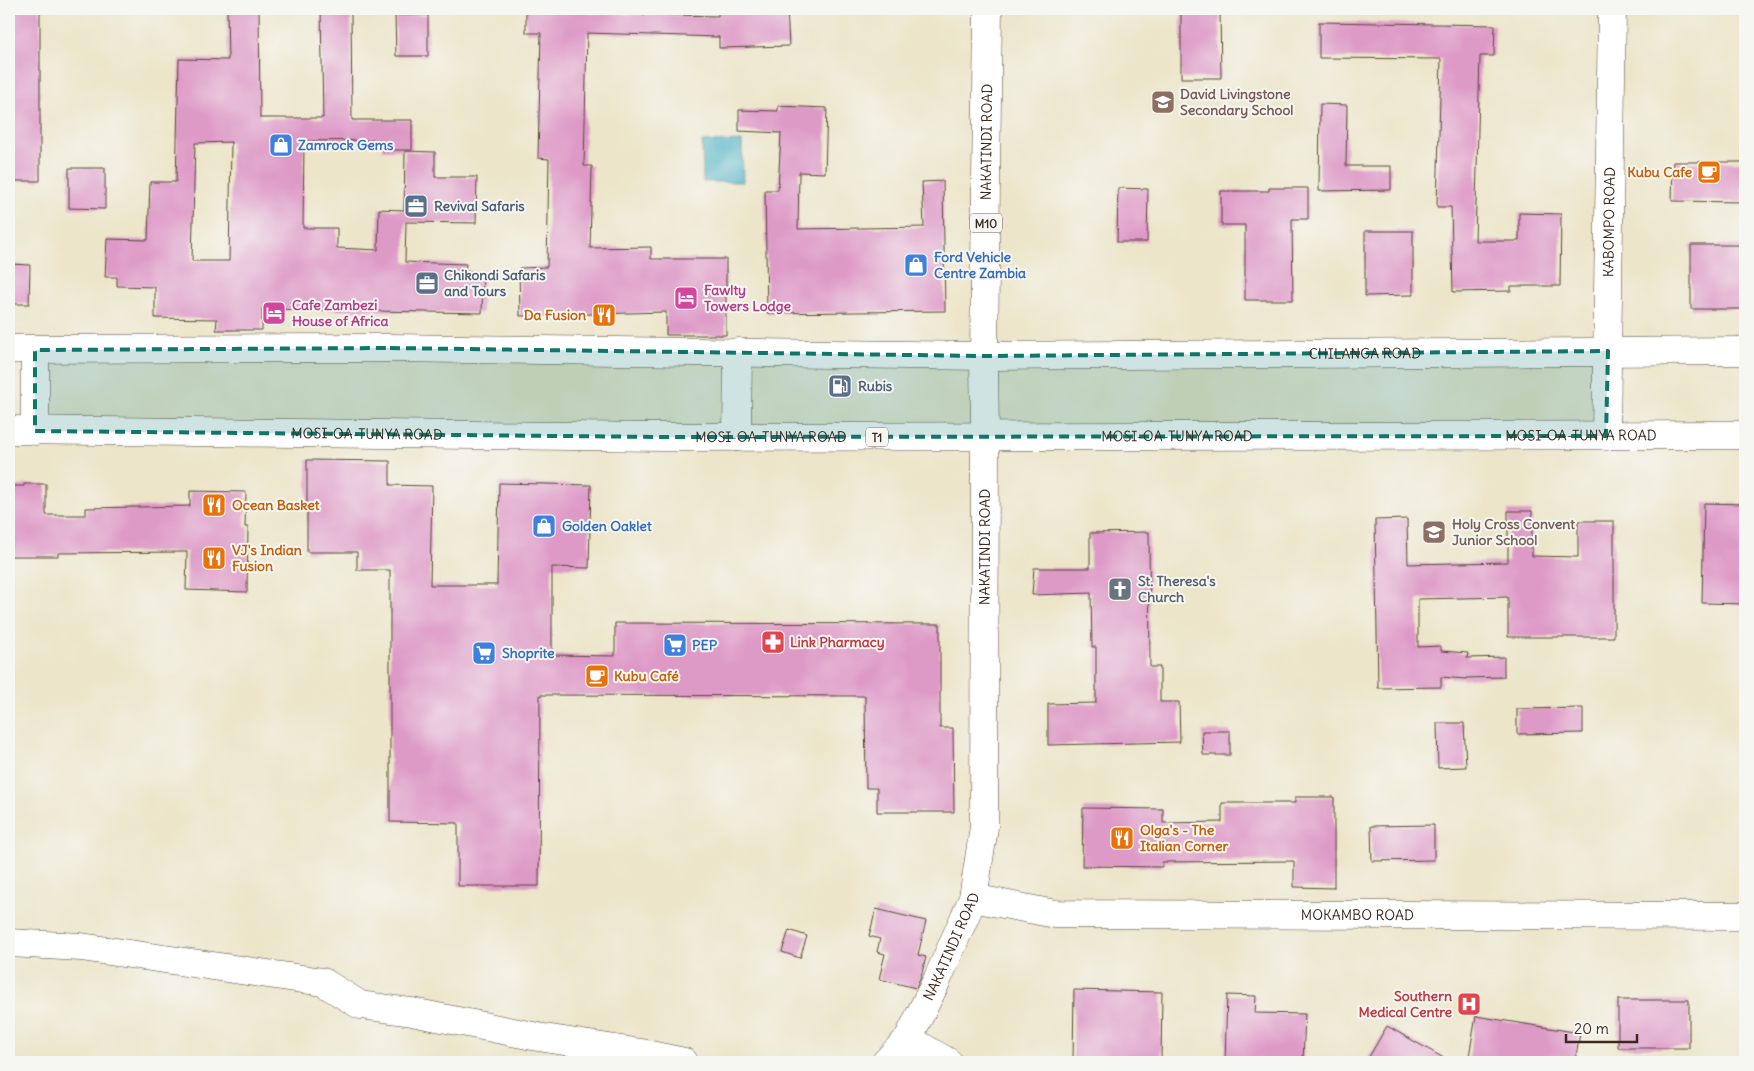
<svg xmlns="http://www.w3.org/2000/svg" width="1754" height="1071" font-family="Delius,sans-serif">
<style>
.water{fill:#45aec4;stroke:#406c71}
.building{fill:#de9ac7;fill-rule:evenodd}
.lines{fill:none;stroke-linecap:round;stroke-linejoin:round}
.minor-casing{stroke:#564638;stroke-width:29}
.highway-casing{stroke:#564638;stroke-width:29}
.minor{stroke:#fff;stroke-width:28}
.highway{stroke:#fff;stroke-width:28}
.marked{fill:#0f766e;fill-opacity:0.2;stroke:#0f766e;stroke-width:4;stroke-dasharray:10 6;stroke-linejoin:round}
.labels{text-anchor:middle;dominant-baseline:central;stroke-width:4;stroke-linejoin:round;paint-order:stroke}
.shield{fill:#f6f6f2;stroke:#73675e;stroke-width:1}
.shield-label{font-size:12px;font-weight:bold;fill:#3b2a1e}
.education-label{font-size:14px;font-weight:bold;fill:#785e54;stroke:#f6f6f2;text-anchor:start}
.street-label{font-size:14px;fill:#3b2a1e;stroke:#f6f6f2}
.shop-label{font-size:14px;font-weight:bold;fill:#366cbe;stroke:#f6f6f2;text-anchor:start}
.food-label{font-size:14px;font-weight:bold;fill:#c56008;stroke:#f6f6f2;text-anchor:start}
.service-label{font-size:14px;font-weight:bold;fill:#4e5e75;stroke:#f6f6f2;text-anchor:start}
.hotel-label{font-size:14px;font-weight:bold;fill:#b23c85;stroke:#f6f6f2;text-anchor:start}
.worship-label{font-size:14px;font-weight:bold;fill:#5b616d;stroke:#f6f6f2;text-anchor:start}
.health-label{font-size:14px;font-weight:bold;fill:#be3a42;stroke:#f6f6f2;text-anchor:start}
</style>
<rect width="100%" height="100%" fill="#f6f6f2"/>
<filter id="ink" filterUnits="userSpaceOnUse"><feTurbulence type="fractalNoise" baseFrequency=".02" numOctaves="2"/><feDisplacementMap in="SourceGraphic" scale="10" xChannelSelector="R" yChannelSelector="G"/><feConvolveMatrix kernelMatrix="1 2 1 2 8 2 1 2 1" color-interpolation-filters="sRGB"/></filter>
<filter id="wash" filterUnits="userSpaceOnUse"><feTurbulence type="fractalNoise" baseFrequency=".0096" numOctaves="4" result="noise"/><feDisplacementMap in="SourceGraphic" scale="20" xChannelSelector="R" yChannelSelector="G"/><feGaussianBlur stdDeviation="1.12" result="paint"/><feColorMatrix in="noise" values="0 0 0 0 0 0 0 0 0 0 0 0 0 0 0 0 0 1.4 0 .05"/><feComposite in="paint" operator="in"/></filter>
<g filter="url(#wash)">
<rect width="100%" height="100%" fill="#ece5c9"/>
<path class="water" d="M 742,141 L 743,182 L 703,182 L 702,142 Z"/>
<g id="blocks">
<path class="building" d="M 9,9 L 40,9 L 40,181 L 9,181 Z
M 227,9 L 259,9 L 260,118 L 323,118 L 321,9 L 351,9 L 352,120 L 412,120 L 412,150 L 382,150 L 382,140 L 304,141 L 303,228 L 337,228 L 337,248 L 378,250 L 379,209 L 404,210 L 405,151 L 435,152 L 435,177 L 477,177 L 476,223 L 406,222 L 405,262 L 466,264 L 465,271 L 483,272 L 482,313 L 262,309 L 262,330 L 216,330 L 217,319 L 155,318 L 155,287 L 117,286 L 117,277 L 105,277 L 107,239 L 148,240 L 150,182 L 176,182 L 179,59 L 228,60 ZM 231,142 L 229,261 L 192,261 L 195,143 Z
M 526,9 L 588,9 L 588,13 L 718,16 L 718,9 L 787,9 L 789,46 L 719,48 L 719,37 L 587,33 L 584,166 L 592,166 L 590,248 L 651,247 L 651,259 L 726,259 L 726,335 L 666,335 L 666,312 L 520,316 L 519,268 L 547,267 L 549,159 L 538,158 L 541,33 L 526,33 Z
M 1181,9 L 1220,9 L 1221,78 L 1181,78 Z
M 395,15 L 428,15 L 428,56 L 396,56 Z
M 1319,22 L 1495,25 L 1494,56 L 1480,56 L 1475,241 L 1519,241 L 1519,213 L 1561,214 L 1560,286 L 1511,286 L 1511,291 L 1453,292 L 1451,207 L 1437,207 L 1441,59 L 1319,58 Z
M 1320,104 L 1347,105 L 1346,166 L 1391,166 L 1391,190 L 1319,191 Z
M 778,106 L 827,108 L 825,173 L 799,172 L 798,229 L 924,227 L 922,182 L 943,181 L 945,311 L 767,313 L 765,190 L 778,190 L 781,133 L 739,131 L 739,110 L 778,111 Z
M 1673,162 L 1745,162 L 1745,183 L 1742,183 L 1742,202 L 1672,201 Z
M 69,168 L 105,168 L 105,209 L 69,208 Z
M 1118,188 L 1148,189 L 1147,242 L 1117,242 Z
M 1269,188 L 1308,188 L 1308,219 L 1292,219 L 1293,300 L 1245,300 L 1245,225 L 1221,225 L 1221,191 L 1269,191 Z
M 1365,231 L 1413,231 L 1413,295 L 1365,296 Z
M 1691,245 L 1745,245 L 1745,309 L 1691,309 Z
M 9,264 L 30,265 L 29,304 L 9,304 Z
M 307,460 L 390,461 L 390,485 L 432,486 L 430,585 L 497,585 L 499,483 L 591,485 L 589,568 L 552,567 L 552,655 L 615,656 L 615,623 L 940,624 L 940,728 L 953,728 L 954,812 L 877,812 L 877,788 L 866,788 L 865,696 L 540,695 L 539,886 L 458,886 L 458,823 L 390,822 L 390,570 L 357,570 L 357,552 L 307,552 Z
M 24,484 L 46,484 L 46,515 L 86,515 L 86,508 L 190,506 L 190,491 L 246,492 L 245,527 L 248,527 L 247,592 L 186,590 L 187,552 L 58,553 L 58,556 L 9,556 L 9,486 L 24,486 Z
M 1704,503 L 1745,504 L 1745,604 L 1702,603 Z
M 1508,511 L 1532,511 L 1532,556 L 1578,557 L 1578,521 L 1614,521 L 1614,637 L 1508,637 L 1508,597 L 1418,599 L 1418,647 L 1441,646 L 1441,651 L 1468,653 L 1467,658 L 1504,657 L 1504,677 L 1466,678 L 1466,679 L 1441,677 L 1441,687 L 1378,688 L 1375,520 L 1407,519 L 1408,564 L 1508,562 Z
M 1149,532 L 1150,667 L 1160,667 L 1160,702 L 1179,702 L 1180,742 L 1048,745 L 1048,704 L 1096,703 L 1096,647 L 1092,647 L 1091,593 L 1032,595 L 1034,568 L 1090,568 L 1090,533 Z
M 1583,708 L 1583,733 L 1517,734 L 1517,709 Z
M 1437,723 L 1464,723 L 1466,767 L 1438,768 Z
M 1202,731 L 1230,731 L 1230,755 L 1203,755 Z
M 1295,797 L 1334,797 L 1334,888 L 1294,887 L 1294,861 L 1162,862 L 1162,867 L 1082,866 L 1083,808 L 1163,809 L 1163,823 L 1222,822 L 1222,803 L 1295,803 Z
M 1434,825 L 1434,860 L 1372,861 L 1371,826 Z
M 876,909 L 926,921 L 918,955 L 926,957 L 921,977 L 916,988 L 879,979 L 885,954 L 877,952 L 880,939 L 869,936 Z
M 789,930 L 807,936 L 800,958 L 782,952 Z
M 1074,990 L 1162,992 L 1161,1062 L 1073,1062 Z
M 1227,995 L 1256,996 L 1255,1013 L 1305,1014 L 1303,1062 L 1225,1062 Z
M 1618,1000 L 1689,1000 L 1689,1048 L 1618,1048 Z
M 1476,1016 L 1580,1033 L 1575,1062 L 1468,1062 Z
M 1387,1026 L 1451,1062 L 1366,1062 Z"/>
</g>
</g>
<g filter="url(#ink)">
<use href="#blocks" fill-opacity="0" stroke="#564638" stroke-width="1"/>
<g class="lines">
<g class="minor-casing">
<g id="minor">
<path id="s1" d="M 9,349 L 390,348 L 984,356 L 1745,351"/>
<path d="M 35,431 L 35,350"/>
<path id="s2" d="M 1606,436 L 1612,9"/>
<path d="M 737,437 L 738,352"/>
<path id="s3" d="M 973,898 L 1055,914 L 1745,916"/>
<path d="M 9,943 L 81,947 L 323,982 L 360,1005 L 412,1012 L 538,1037 L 641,1053 L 684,1062"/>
<path d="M 908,1039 L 948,1062"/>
<path id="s4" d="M 886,1062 L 908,1039 L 937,980 L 973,898 L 984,827 L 985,437"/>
</g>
</g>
<g class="highway-casing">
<g id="highway">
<path id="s5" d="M 9,430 L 665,437 L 1745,435"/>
<path id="s6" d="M 985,437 L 984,356 L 988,9"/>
</g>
</g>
<use href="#minor" class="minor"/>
<use href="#highway" class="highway"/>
</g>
</g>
<path class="marked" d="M 390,348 L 984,356 L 1608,351 L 1606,436 L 665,437 L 35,431 L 35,350 Z"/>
<defs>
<g id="school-square" transform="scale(1.25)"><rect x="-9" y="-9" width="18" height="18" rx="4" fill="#8d6e63" stroke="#f6f6f2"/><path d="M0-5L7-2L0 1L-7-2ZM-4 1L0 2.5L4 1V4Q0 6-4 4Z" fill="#fff"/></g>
<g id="shop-square" transform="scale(1.25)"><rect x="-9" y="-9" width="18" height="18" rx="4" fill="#3f7fe0" stroke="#f6f6f2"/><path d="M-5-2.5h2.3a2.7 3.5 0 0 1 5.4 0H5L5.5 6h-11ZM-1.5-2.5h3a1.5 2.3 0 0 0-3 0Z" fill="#fff"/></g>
<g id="cafe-square" transform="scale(1.25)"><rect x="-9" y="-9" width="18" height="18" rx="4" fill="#e8710a" stroke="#f6f6f2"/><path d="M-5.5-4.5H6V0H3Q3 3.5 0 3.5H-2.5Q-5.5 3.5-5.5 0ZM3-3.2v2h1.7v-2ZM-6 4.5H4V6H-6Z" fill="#fff"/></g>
<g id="office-square" transform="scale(1.25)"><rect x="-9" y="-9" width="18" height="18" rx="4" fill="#5c6f8a" stroke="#f6f6f2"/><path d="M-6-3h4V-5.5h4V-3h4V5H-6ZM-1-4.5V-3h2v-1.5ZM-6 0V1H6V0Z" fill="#fff"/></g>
<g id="hotel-square" transform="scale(1.25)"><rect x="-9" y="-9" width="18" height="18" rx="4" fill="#d1479c" stroke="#f6f6f2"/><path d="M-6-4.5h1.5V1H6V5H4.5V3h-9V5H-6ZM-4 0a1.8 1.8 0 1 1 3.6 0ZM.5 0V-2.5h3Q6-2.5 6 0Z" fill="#fff"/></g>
<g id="restaurant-square" transform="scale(1.25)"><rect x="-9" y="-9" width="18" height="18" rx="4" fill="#e8710a" stroke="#f6f6f2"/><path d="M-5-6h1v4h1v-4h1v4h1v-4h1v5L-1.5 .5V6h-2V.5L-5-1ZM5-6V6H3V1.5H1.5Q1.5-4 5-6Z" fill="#fff"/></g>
<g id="fuel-square" transform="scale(1.25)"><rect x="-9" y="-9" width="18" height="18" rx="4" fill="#5c6f8a" stroke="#f6f6f2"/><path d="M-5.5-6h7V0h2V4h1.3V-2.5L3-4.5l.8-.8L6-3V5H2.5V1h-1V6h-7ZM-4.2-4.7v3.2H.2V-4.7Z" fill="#fff"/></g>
<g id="church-square" transform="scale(1.25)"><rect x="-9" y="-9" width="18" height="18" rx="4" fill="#6b7280" stroke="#f6f6f2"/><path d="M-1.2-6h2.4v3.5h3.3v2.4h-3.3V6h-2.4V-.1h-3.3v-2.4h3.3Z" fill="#fff"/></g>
<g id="pharmacy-square" transform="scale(1.25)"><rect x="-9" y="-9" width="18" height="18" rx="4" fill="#e0444e" stroke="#f6f6f2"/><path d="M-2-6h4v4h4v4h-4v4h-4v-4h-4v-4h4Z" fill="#fff"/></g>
<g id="supermarket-square" transform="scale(1.25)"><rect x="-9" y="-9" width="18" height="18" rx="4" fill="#3f7fe0" stroke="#f6f6f2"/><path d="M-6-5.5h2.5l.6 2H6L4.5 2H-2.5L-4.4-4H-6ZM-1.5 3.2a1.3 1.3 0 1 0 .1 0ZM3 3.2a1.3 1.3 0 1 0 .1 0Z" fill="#fff"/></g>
<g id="hospital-square" transform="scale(1.25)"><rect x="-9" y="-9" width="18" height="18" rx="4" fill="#e0444e" stroke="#f6f6f2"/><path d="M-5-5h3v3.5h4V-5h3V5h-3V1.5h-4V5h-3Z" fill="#fff"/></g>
</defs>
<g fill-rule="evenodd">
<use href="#school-square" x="1163" y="102"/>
<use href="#shop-square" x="281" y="145"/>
<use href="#cafe-square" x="1709" y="172"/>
<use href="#office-square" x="416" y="206"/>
<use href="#shop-square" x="916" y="265"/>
<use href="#office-square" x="427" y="283"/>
<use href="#hotel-square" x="686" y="298"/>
<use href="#hotel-square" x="274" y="313"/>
<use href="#restaurant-square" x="604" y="315"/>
<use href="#fuel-square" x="840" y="386"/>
<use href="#restaurant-square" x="214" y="505"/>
<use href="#shop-square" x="544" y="526"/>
<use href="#school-square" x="1434" y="532"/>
<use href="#restaurant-square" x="214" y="558"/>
<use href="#church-square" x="1120" y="589"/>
<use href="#pharmacy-square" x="773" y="642"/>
<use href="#supermarket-square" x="675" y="645"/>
<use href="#supermarket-square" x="484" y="653"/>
<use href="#cafe-square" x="597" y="676"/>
<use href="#restaurant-square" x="1122" y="838"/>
<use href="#hospital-square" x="1469" y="1004"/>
</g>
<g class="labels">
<g class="shield">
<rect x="970" y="213.5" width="32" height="19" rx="4"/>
<rect x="866" y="427.5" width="22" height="19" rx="4"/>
</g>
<g class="shield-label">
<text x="986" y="223">M10</text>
<text x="877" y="437">T1</text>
</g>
<g class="education-label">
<text x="1180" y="94">David Livingstone<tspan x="1180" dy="16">Secondary School</tspan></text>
<text x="1452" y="524">Holy Cross Convent<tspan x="1452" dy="16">Junior School</tspan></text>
</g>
<g class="street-label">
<text stroke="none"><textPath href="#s6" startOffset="295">NAKATINDI ROAD</textPath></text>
<text stroke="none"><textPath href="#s2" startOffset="214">KABOMPO ROAD</textPath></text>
<text stroke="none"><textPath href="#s1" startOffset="1356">CHILANGA ROAD</textPath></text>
<text stroke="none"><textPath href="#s5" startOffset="358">MOSI-OA-TUNYA ROAD</textPath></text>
<text stroke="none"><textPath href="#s5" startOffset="1572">MOSI-OA-TUNYA ROAD</textPath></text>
<text stroke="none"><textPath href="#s5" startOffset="762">MOSI-OA-TUNYA ROAD</textPath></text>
<text stroke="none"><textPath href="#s5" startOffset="1168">MOSI-OA-TUNYA ROAD</textPath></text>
<text stroke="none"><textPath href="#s4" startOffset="539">NAKATINDI ROAD</textPath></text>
<text stroke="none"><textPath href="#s3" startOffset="386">MOKAMBO ROAD</textPath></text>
<text stroke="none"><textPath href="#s4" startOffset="134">NAKATINDI ROAD</textPath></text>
</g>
<g class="shop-label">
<text x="298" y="145">Zamrock Gems</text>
<text x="934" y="257">Ford Vehicle<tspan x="934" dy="16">Centre Zambia</tspan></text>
<text x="562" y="526">Golden Oaklet</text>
<text x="692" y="645">PEP</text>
<text x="502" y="653">Shoprite</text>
</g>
<g class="food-label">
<text x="1692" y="172" text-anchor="end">Kubu Cafe</text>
<text x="586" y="315" text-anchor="end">Da Fusion</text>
<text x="232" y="505">Ocean Basket</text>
<text x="232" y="550">VJ's Indian<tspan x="232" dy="16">Fusion</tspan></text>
<text x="614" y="676">Kubu Café</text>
<text x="1140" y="830">Olga's - The<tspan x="1140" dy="16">Italian Corner</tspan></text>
</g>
<g class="service-label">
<text x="434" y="206">Revival Safaris</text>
<text x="444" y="275">Chikondi Safaris<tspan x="444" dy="16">and Tours</tspan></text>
<text x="858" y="386">Rubis</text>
</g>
<g class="hotel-label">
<text x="704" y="290">Fawlty<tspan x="704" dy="16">Towers Lodge</tspan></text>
<text x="292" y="305">Cafe Zambezi<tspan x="292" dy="16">House of Africa</tspan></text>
</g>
<g class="worship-label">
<text x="1138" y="581">St. Theresa's<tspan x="1138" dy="16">Church</tspan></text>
</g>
<g class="health-label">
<text x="790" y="642">Link Pharmacy</text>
<text x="1452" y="996" text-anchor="end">Southern<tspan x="1452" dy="16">Medical Centre</tspan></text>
</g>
</g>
<rect width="1754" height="1071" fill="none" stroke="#f6f6f2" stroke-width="30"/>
<path d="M1566 1034v8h71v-8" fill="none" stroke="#3b2a1e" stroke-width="2.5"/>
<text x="1574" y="1034" font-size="15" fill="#3b2a1e" stroke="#f6f6f2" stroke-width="4" paint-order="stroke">20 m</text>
</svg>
